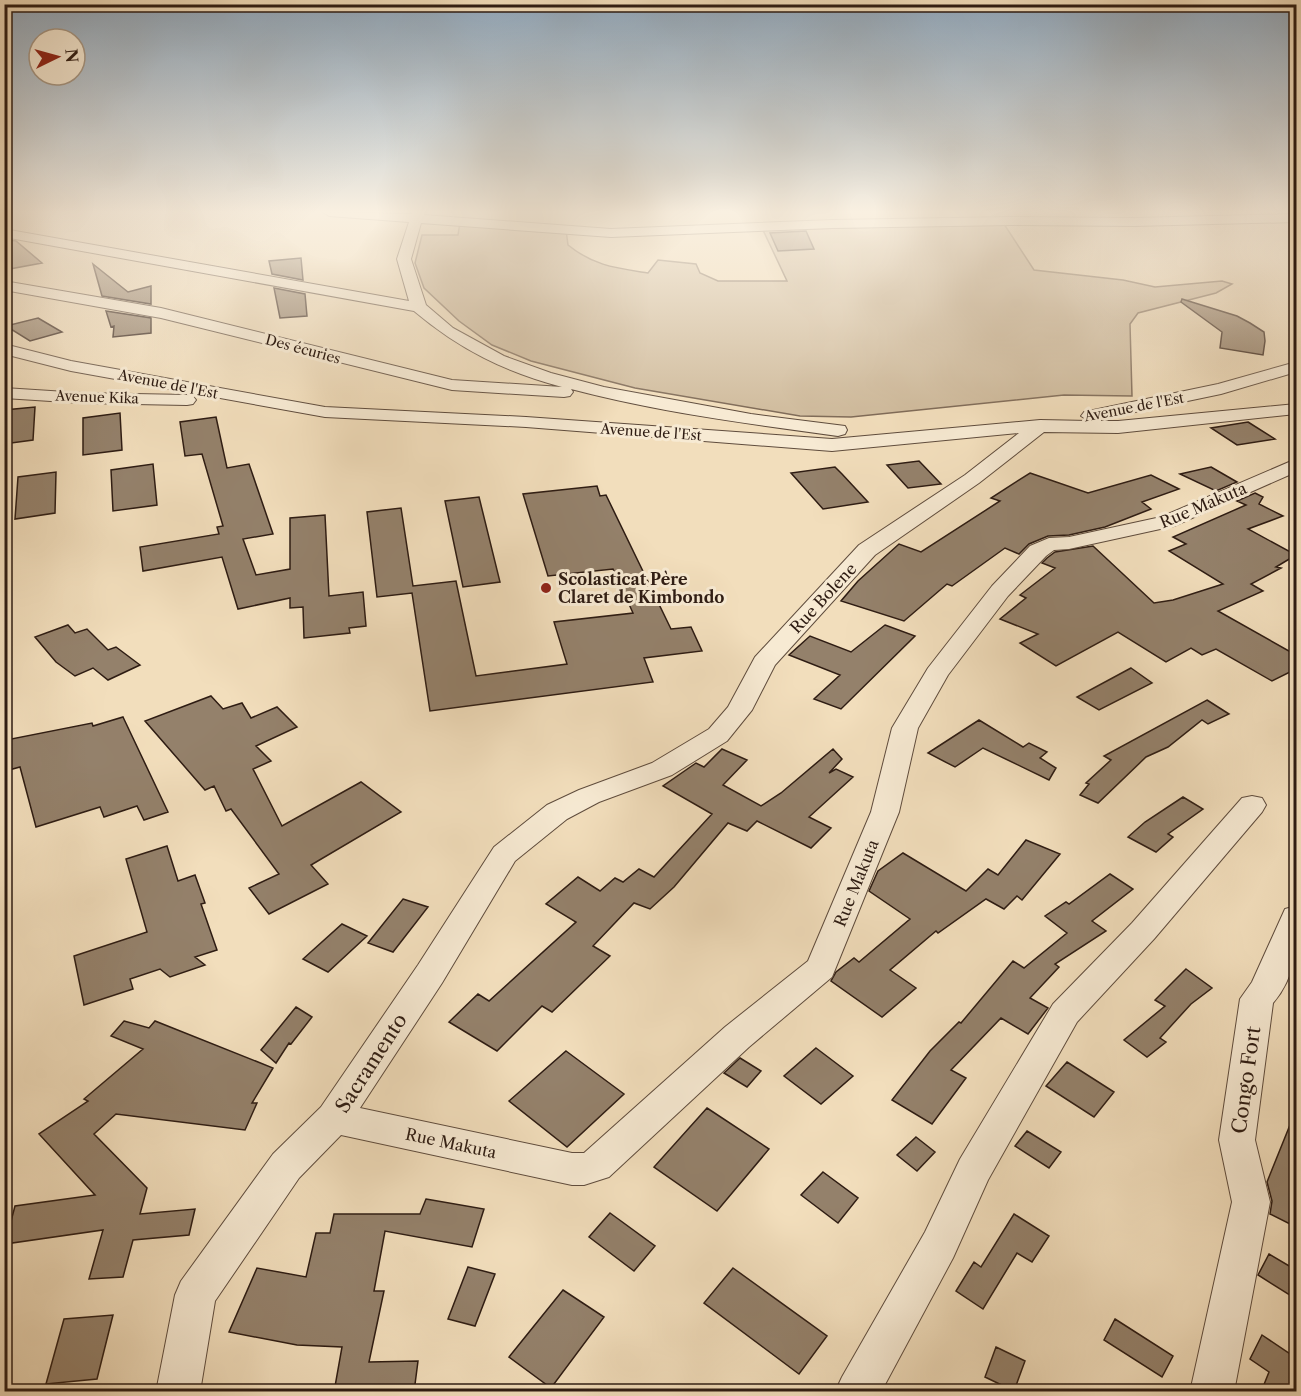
<svg xmlns="http://www.w3.org/2000/svg" width="1301" height="1396" font-family="'Libre Caslon Text',serif">
<style>
.green{fill:#d1bd9f;stroke:#806c59;stroke-width:1.5}
.building{fill:#94816b;stroke:#2e1c13;stroke-width:1.5}
.lines{fill:none;stroke-linecap:round;stroke-linejoin:round}
.street-casing{stroke:#5f4c3d;stroke-width:2}
.street{fill:#f7ead3;fill-rule:evenodd}
.poi-dot{fill:#8f2418;stroke:#f7ead3;stroke-width:2}
.labels{text-anchor:middle;dominant-baseline:central;stroke-width:6;stroke-linejoin:round;paint-order:stroke}
.far-street-label{font-size:14px;fill:#2e1c13;stroke:#f7ead3}
.street-label{font-size:16px;fill:#2e1c13;stroke:#f7ead3}
.poi-label{font-size:16px;font-weight:bold;fill:#2e1c13;stroke:#f7ead3;text-anchor:start}
.near-street-label{font-size:20px;fill:#2e1c13;stroke:#f7ead3}
</style>
<rect width="100%" height="100%" fill="#f2debc"/>
<filter id="stains"><feTurbulence type="fractalNoise" baseFrequency=".00333" numOctaves="4"/><feColorMatrix values="0 0 0 0 .2 0 0 0 0 .09 0 0 0 0 .02 0 0 0 .5 -.17"/></filter>
<radialGradient id="worn" r=".72"><stop offset=".6" stop-color="#630" stop-opacity="0"/><stop offset="1" stop-color="#630" stop-opacity=".3"/></radialGradient>
<path class="green" d="M 460,222 L 566,230 L 568,245 C 594,266 616,268 648,273 L 658,260 L 696,264 L 700,273 L 718,281 L 787,281 L 763,230 L 1004,224 L 1034,270 L 1123,280 L 1155,287 L 1222,281 L 1232,284 L 1216,293 L 1138,313 L 1130,324 L 1132,396 L 1064,395 L 851,417 L 800,416 L 635,388 L 531,361 L 492,345 L 459,321 L 424,288 L 415,263 L 422,235 L 458,235 Z"/>
<path class="building" d="M 806,231 L 814,249 L 778,251 L 770,233 Z
M 4,239 L 16,241 L 42,263 L 4,270 Z
M 301,258 L 303,280 L 272,274 L 269,261 Z
M 93,264 L 128,292 L 151,286 L 151,304 L 102,296 Z
M 274,288 L 305,294 L 307,316 L 280,318 Z
M 1182,299 L 1237,316 L 1250,323 L 1264,332 L 1265,341 L 1263,355 L 1220,348 L 1222,332 L 1181,302 Z
M 106,311 L 151,318 L 151,333 L 113,337 L 114,326 L 111,327 Z
M 38,318 L 62,332 L 30,341 L 6,326 Z
M 35,407 L 33,440 L 4,444 L 4,410 Z
M 120,413 L 122,450 L 83,455 L 83,418 Z
M 216,417 L 227,468 L 249,464 L 273,534 L 243,539 L 256,575 L 290,569 L 290,518 L 325,515 L 329,596 L 363,592 L 366,626 L 349,628 L 350,633 L 304,638 L 303,607 L 290,608 L 290,598 L 238,609 L 222,557 L 143,571 L 140,547 L 219,534 L 217,527 L 223,526 L 202,454 L 185,456 L 180,422 Z
M 1248,422 L 1275,439 L 1237,445 L 1211,428 Z
M 919,461 L 941,484 L 908,488 L 887,465 Z
M 153,464 L 157,505 L 113,511 L 111,470 Z
M 835,467 L 842,474 L 868,502 L 823,509 L 791,473 Z
M 1211,467 L 1237,482 L 1216,491 L 1180,474 Z
M 56,472 L 55,513 L 15,519 L 18,477 Z
M 1030,473 L 1088,493 L 1151,475 L 1179,489 L 1142,502 L 1151,509 L 1105,527 L 1069,535 L 1048,536 L 1029,544 L 1019,554 L 1005,548 L 952,586 L 947,584 L 904,621 L 841,601 L 858,581 L 899,544 L 921,552 L 1000,501 L 991,498 Z
M 597,486 L 600,496 L 606,495 L 671,629 L 691,627 L 702,651 L 644,658 L 653,682 L 430,711 L 412,593 L 377,597 L 367,512 L 401,508 L 413,586 L 456,581 L 476,676 L 567,664 L 554,622 L 633,613 L 613,569 L 548,576 L 523,494 Z
M 1255,493 L 1263,497 L 1259,504 L 1283,516 L 1248,529 L 1296,555 L 1276,567 L 1281,568 L 1251,584 L 1263,591 L 1218,611 L 1296,655 L 1296,669 L 1272,681 L 1216,649 L 1202,655 L 1191,648 L 1166,662 L 1118,632 L 1056,666 L 1020,643 L 1038,634 L 1000,619 L 1026,598 L 1020,595 L 1055,568 L 1042,563 L 1047,558 L 1055,552 L 1093,546 L 1154,603 L 1173,600 L 1223,584 L 1169,551 L 1186,544 L 1173,537 L 1246,505 L 1237,501 Z
M 479,497 L 500,582 L 463,587 L 445,501 Z
M 68,625 L 75,633 L 87,629 L 108,650 L 116,647 L 140,665 L 108,680 L 93,668 L 75,676 L 56,662 L 35,637 Z
M 885,625 L 915,636 L 841,709 L 814,699 L 840,675 L 789,655 L 810,636 L 851,652 Z
M 1131,668 L 1152,683 L 1099,710 L 1077,697 Z
M 211,696 L 223,709 L 242,703 L 251,718 L 277,707 L 297,727 L 256,746 L 271,761 L 253,769 L 282,826 L 361,782 L 401,812 L 311,865 L 328,884 L 269,914 L 249,888 L 279,874 L 231,809 L 226,811 L 214,786 L 205,790 L 145,721 Z
M 1207,700 L 1229,714 L 1208,724 L 1202,720 L 1168,747 L 1146,757 L 1098,803 L 1080,795 L 1089,784 L 1086,783 L 1111,760 L 1104,756 Z
M 123,717 L 168,812 L 144,820 L 137,806 L 104,817 L 100,807 L 36,827 L 20,767 L 9,770 L 6,740 L 92,723 L 93,726 Z
M 979,720 L 1023,747 L 1029,743 L 1047,752 L 1040,758 L 1056,768 L 1049,780 L 983,748 L 955,767 L 928,753 Z
M 722,749 L 747,760 L 723,785 L 761,806 L 781,793 L 833,749 L 842,759 L 829,773 L 836,769 L 853,777 L 809,817 L 831,828 L 811,848 L 757,821 L 747,831 L 728,823 L 674,887 L 650,909 L 634,903 L 593,946 L 610,956 L 552,1012 L 542,1006 L 497,1051 L 449,1022 L 478,994 L 489,1001 L 576,922 L 546,904 L 578,877 L 600,891 L 615,878 L 623,882 L 639,869 L 654,877 L 712,814 L 663,786 L 696,763 L 704,767 Z
M 1183,797 L 1203,809 L 1168,834 L 1173,837 L 1156,852 L 1128,837 L 1145,822 Z
M 1026,840 L 1060,854 L 1022,900 L 1017,896 L 1004,909 L 986,899 L 938,933 L 936,931 L 890,970 L 916,988 L 882,1017 L 831,981 L 836,972 L 854,958 L 859,962 L 910,919 L 869,891 L 878,871 L 903,853 L 966,891 L 988,869 L 998,875 Z
M 167,846 L 178,881 L 195,875 L 205,903 L 201,904 L 217,950 L 195,957 L 205,965 L 170,977 L 160,969 L 130,979 L 133,989 L 84,1005 L 74,956 L 147,932 L 126,859 Z
M 1110,874 L 1133,889 L 1092,921 L 1106,931 L 1055,964 L 1059,967 L 1030,998 L 1048,1008 L 1028,1034 L 1001,1018 L 951,1070 L 966,1078 L 932,1124 L 892,1100 L 930,1051 L 959,1022 L 961,1023 L 1013,961 L 1024,968 L 1067,933 L 1045,916 L 1066,902 L 1069,904 Z
M 403,899 L 428,907 L 393,952 L 368,943 Z
M 342,924 L 367,936 L 328,972 L 303,959 Z
M 1186,969 L 1212,988 L 1191,1004 L 1160,1038 L 1166,1042 L 1147,1057 L 1124,1040 L 1165,1006 L 1155,1000 Z
M 296,1007 L 312,1017 L 291,1044 L 289,1043 L 276,1063 L 261,1050 Z
M 124,1021 L 149,1028 L 155,1021 L 273,1068 L 252,1103 L 257,1103 L 245,1130 L 116,1114 L 94,1134 L 147,1188 L 140,1214 L 195,1209 L 189,1235 L 133,1240 L 123,1277 L 89,1279 L 103,1230 L 5,1244 L 15,1206 L 95,1195 L 39,1134 L 88,1101 L 84,1099 L 143,1049 L 111,1036 Z
M 816,1048 L 853,1076 L 821,1104 L 784,1076 Z
M 566,1051 L 624,1094 L 567,1147 L 509,1101 Z
M 740,1058 L 761,1071 L 747,1087 L 724,1073 Z
M 1067,1062 L 1114,1092 L 1094,1117 L 1046,1086 Z
M 707,1108 L 769,1149 L 717,1211 L 654,1167 Z
M 1296,1110 L 1296,1227 L 1270,1214 L 1272,1201 L 1267,1182 Z
M 1027,1131 L 1061,1152 L 1049,1168 L 1015,1146 Z
M 916,1137 L 935,1152 L 917,1171 L 897,1155 Z
M 823,1172 L 858,1198 L 838,1223 L 801,1195 Z
M 426,1199 L 484,1209 L 472,1247 L 385,1231 L 374,1291 L 384,1291 L 369,1362 L 418,1361 L 414,1392 L 334,1392 L 342,1347 L 297,1345 L 229,1332 L 257,1268 L 306,1277 L 316,1233 L 330,1233 L 334,1214 L 420,1214 Z
M 610,1213 L 655,1246 L 634,1271 L 589,1237 Z
M 1014,1214 L 1049,1236 L 1032,1262 L 1017,1253 L 983,1309 L 956,1291 L 974,1262 L 981,1267 Z
M 1269,1254 L 1296,1270 L 1296,1299 L 1258,1275 Z
M 468,1267 L 495,1274 L 475,1326 L 448,1319 Z
M 733,1268 L 827,1336 L 799,1374 L 704,1303 Z
M 563,1290 L 604,1317 L 551,1388 L 509,1357 Z
M 113,1315 L 97,1379 L 46,1384 L 64,1319 Z
M 1115,1319 L 1173,1356 L 1162,1377 L 1104,1340 Z
M 1262,1335 L 1296,1358 L 1296,1392 L 1261,1392 L 1269,1372 L 1250,1359 Z
M 996,1347 L 1025,1361 L 1014,1391 L 985,1377 Z"/>
<g class="lines">
<g class="street-casing">
<path id="street" d="M 323,212 L 411,214 L 412,212 L 424,212 L 424,215 L 611,229 L 832,220 L 1010,217 L 1134,218 L 1296,214 L 1296,222 L 1134,226 L 1010,225 L 832,228 L 611,237 L 421,223 L 411,259 L 426,305 L 453,328 L 504,356 L 551,373 L 604,387 L 751,414 L 845,426 L 847,430 L 845,434 L 838,436 C 749,424 658,412 571,389 L 573,392 L 570,396 L 564,397 L 452,390 L 161,318 L 4,290 L 4,281 L 161,308 L 452,380 L 562,387 C 505,372 459,349 414,311 L 4,237 L 4,229 L 409,301 L 397,259 L 409,222 L 329,216 Z
M 4,344 L 71,361 L 325,407 L 526,417 L 832,439 L 1040,420 L 1089,421 L 1081,416 L 1084,412 L 1218,384 L 1296,362 L 1296,372 L 1221,394 L 1092,421 L 1118,421 L 1296,404 L 1296,414 L 1118,433 L 1044,432 L 979,483 L 875,555 L 775,665 L 752,710 L 727,741 L 672,775 L 599,802 L 567,819 L 515,861 L 442,983 L 360,1108 L 572,1153 L 584,1153 L 725,1027 L 808,961 L 871,812 L 892,728 L 928,668 L 992,586 L 1030,546 L 1049,538 L 1069,537 L 1161,517 L 1296,459 L 1296,472 L 1174,526 L 1069,549 L 1054,550 L 1046,556 L 1008,596 L 948,675 L 918,728 L 899,812 L 832,977 L 749,1047 L 609,1177 L 584,1185 L 572,1185 L 341,1135 L 299,1178 L 215,1301 L 200,1392 L 156,1392 L 175,1295 L 181,1281 L 273,1154 L 321,1107 L 418,965 L 494,847 L 547,805 L 579,790 L 652,763 L 709,729 L 728,707 L 755,657 L 859,545 L 965,475 L 1019,433 L 832,451 L 526,427 L 325,417 L 71,371 L 4,354 Z
M 4,388 L 82,393 L 187,395 L 193,396 L 196,400 L 193,404 L 187,405 L 82,403 L 4,398 Z
M 1252,796 L 1262,798 L 1266,805 L 1262,812 L 1154,939 L 1077,1022 L 988,1180 L 953,1258 L 881,1392 L 835,1392 L 842,1377 L 925,1232 L 960,1159 L 1053,1004 L 1132,923 L 1242,798 Z
M 1296,906 C 1300,938 1296,977 1273,1003 L 1255,1140 L 1270,1202 L 1234,1392 L 1190,1392 L 1232,1202 L 1219,1140 L 1240,999 L 1252,982 L 1285,909 Z"/>
</g>
<use href="#street" class="street"/>
</g>
<linearGradient id="sky" x2="0" y2="1"><stop stop-color="#91aac0"/><stop offset="0.52" stop-color="#f9f0e1"/><stop offset="1" stop-color="#f9f0e1" stop-opacity="0"/></linearGradient>
<rect width="1301" height="408" fill="url(#sky)"/>
<circle class="poi-dot" cx="546" cy="588" r="6"/>
<g class="labels">
<g class="far-street-label">
<text transform="translate(303 349) rotate(15)">Des écuries</text>
<text transform="translate(168 384) rotate(11)">Avenue de l'Est</text>
<text transform="translate(97 397) rotate(2)">Avenue Kika</text>
<text transform="translate(1134 407) rotate(-11)">Avenue de l'Est</text>
<text transform="translate(651 432) rotate(4)">Avenue de l'Est</text>
</g>
<g class="street-label">
<text transform="translate(1203 505) rotate(-23)">Rue Makuta</text>
<text transform="translate(823 598) rotate(-47)">Rue Bolene</text>
<text transform="translate(856 883) rotate(-68)">Rue Makuta</text>
<text transform="translate(451 1143) rotate(12)">Rue Makuta</text>
</g>
<g class="poi-label">
<text x="558" y="579">Scolasticat Père<tspan x="558" dy="18">Claret de Kimbondo</tspan></text>
</g>
<g class="near-street-label">
<text transform="translate(371 1063) rotate(-57)">Sacramento</text>
<text transform="translate(1246 1080) rotate(-82)">Congo Fort</text>
</g>
</g>
<rect width="1301" height="1396" fill="none" stroke="#f2debc" stroke-width="24"/>
<rect x="6" y="6" width="1289" height="1384" fill="none" stroke="#2e1c13" stroke-width="3"/>
<rect x="12" y="12" width="1277" height="1372" fill="none" stroke="#2e1c13" stroke-width="1.5"/>
<g transform="translate(57 57) rotate(85)"><circle r="28" fill="#f7ead3" stroke="#a79886" stroke-width="1.5"/>
<path d="M0-4.5L10 22L0 15L-10 22Z" fill="#8f2418"/>
<text y="-9" font-size="16" font-weight="bold" text-anchor="middle" fill="#2e1c13">N</text>
</g>
<rect width="100%" height="100%" filter="url(#stains)"/>
<rect width="100%" height="100%" fill="url(#worn)"/>
</svg>
